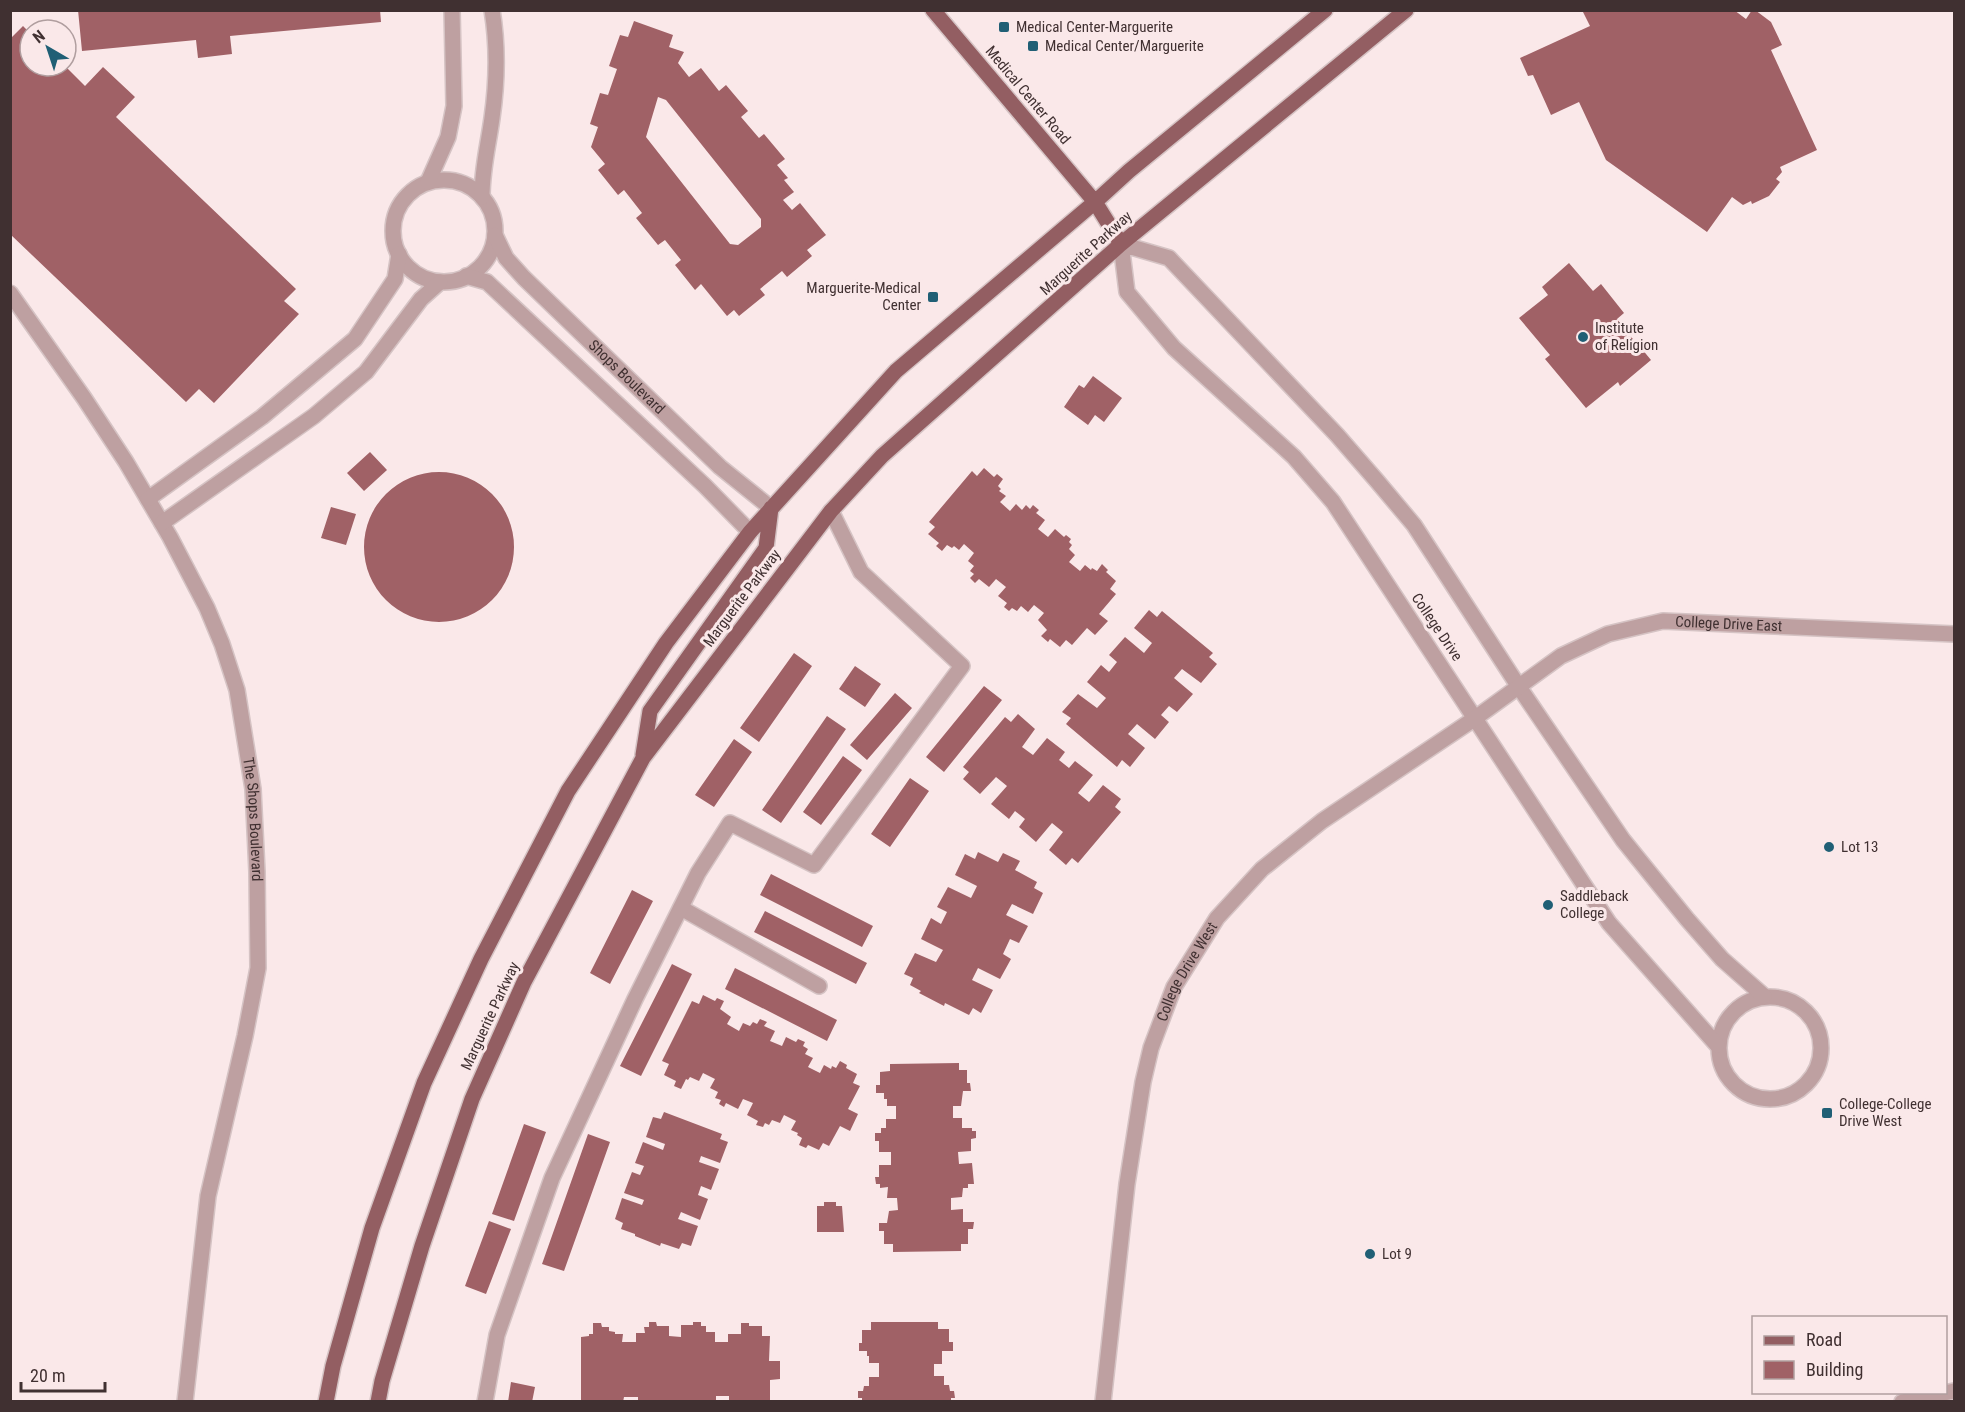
<svg xmlns="http://www.w3.org/2000/svg" width="1965" height="1412" font-family="'Roboto Condensed',sans-serif">
<style>
.building{fill:#a06166;fill-rule:evenodd}
.lines{fill:none;stroke-linecap:round;stroke-linejoin:round}
.minor-casing{stroke:#d5c3c4;stroke-width:18}
.major-casing{stroke:#d5c3c4;stroke-width:18}
.minor{stroke:#bea0a1;stroke-width:15}
.major{stroke:#935e62;stroke-width:15}
.poi-dot{fill:#205f75;stroke:#fae8e9;stroke-width:2}
.labels{text-anchor:middle;dominant-baseline:central;stroke-width:6;stroke-linejoin:round;paint-order:stroke}
.poi-label{font-size:15px;fill:#403031;stroke:#fae8e9;text-anchor:start}
.street-label{font-size:15px;fill:#403031;stroke:#fae8e9}
</style>
<rect width="100%" height="100%" fill="#fae8e9"/>
<path class="building" d="M 78,10 L 380,10 L 381,22 L 230,36 L 232,54 L 198,58 L 196,40 L 82,51 Z
M 1582,10 L 1734,10 L 1746,19 L 1752,10 L 1755,10 L 1771,22 L 1782,45 L 1771,50 L 1817,150 L 1780,167 L 1782,172 L 1776,179 L 1780,182 L 1769,196 L 1752,204 L 1751,201 L 1743,205 L 1732,197 L 1707,232 L 1606,160 L 1579,102 L 1551,115 L 1533,75 L 1528,76 L 1520,58 L 1590,26 Z
M 634,21 L 673,35 L 669,47 L 684,52 L 678,63 L 689,77 L 701,68 L 719,91 L 726,85 L 748,111 L 741,117 L 759,138 L 764,134 L 785,159 L 777,165 L 788,178 L 784,180 L 794,192 L 783,200 L 792,210 L 800,203 L 826,235 L 807,250 L 812,256 L 787,277 L 782,271 L 760,289 L 765,295 L 739,316 L 734,310 L 727,316 L 701,284 L 695,290 L 675,265 L 681,260 L 665,240 L 658,245 L 636,218 L 642,213 L 624,190 L 618,195 L 598,170 L 605,164 L 591,147 L 598,127 L 590,124 L 600,93 L 608,95 L 617,69 L 609,66 L 620,35 L 628,37 ZM 658,97 L 666,100 L 761,219 L 761,227 L 738,245 L 730,244 L 646,137 Z
M 23,26 L 30,33 L 30,66 L 65,66 L 85,86 L 103,67 L 135,97 L 116,117 L 296,289 L 284,301 L 299,314 L 214,403 L 199,389 L 186,402 L 10,234 L 10,39 Z
M 1569,263 L 1593,291 L 1601,284 L 1624,313 L 1617,319 L 1651,360 L 1620,386 L 1618,382 L 1586,408 L 1545,359 L 1550,355 L 1519,318 L 1548,295 L 1542,287 Z
M 1093,376 L 1122,398 L 1104,422 L 1095,415 L 1088,425 L 1064,407 L 1079,385 L 1084,388 Z
M 370,452 L 387,470 L 364,491 L 347,473 Z
M 984,468 L 994,477 L 997,474 L 1003,479 L 998,486 L 1001,489 L 999,491 L 1006,496 L 1000,502 L 1010,511 L 1016,504 L 1022,510 L 1026,505 L 1030,509 L 1033,505 L 1039,510 L 1036,513 L 1045,520 L 1038,529 L 1048,537 L 1055,529 L 1064,537 L 1066,535 L 1071,539 L 1069,542 L 1072,545 L 1069,549 L 1075,555 L 1069,562 L 1080,571 L 1085,565 L 1091,570 L 1092,568 L 1097,571 L 1102,564 L 1108,570 L 1106,572 L 1116,581 L 1110,589 L 1116,594 L 1099,614 L 1108,621 L 1095,635 L 1087,628 L 1072,645 L 1066,640 L 1060,647 L 1050,639 L 1048,642 L 1041,636 L 1047,630 L 1038,620 L 1044,613 L 1034,605 L 1028,612 L 1021,606 L 1017,611 L 1012,608 L 1009,611 L 1004,607 L 1007,603 L 998,596 L 1006,587 L 996,579 L 989,587 L 979,579 L 975,583 L 970,578 L 974,574 L 970,571 L 974,566 L 968,561 L 974,553 L 964,544 L 959,550 L 954,546 L 952,548 L 947,545 L 942,551 L 936,546 L 939,543 L 928,534 L 935,527 L 929,522 L 972,471 L 977,476 Z
M364 547a75 75 0 1 1 150 0a75 75 0 1 1-150 0Z
M 331,507 L 356,514 L 346,545 L 321,538 Z
M 1149,610 L 1157,617 L 1162,611 L 1213,653 L 1209,657 L 1217,664 L 1201,683 L 1182,669 L 1174,678 L 1193,694 L 1177,712 L 1169,706 L 1161,715 L 1169,722 L 1155,739 L 1137,724 L 1128,734 L 1145,748 L 1130,767 L 1122,760 L 1117,767 L 1066,724 L 1071,718 L 1062,712 L 1078,694 L 1097,708 L 1106,698 L 1087,682 L 1101,665 L 1109,672 L 1117,662 L 1109,655 L 1125,637 L 1144,653 L 1152,643 L 1134,628 Z
M 794,653 L 812,666 L 759,742 L 740,728 Z
M 855,666 L 881,684 L 865,707 L 839,689 Z
M 984,686 L 1002,700 L 944,772 L 926,757 Z
M 895,693 L 912,708 L 867,760 L 850,745 Z
M 1018,714 L 1035,729 L 1022,747 L 1033,755 L 1047,738 L 1065,752 L 1059,760 L 1069,768 L 1075,761 L 1093,775 L 1078,793 L 1089,802 L 1103,785 L 1121,799 L 1115,807 L 1121,812 L 1078,863 L 1072,858 L 1066,865 L 1049,850 L 1063,832 L 1052,823 L 1036,842 L 1019,827 L 1025,819 L 1015,811 L 1009,819 L 991,804 L 1007,786 L 996,777 L 980,794 L 963,779 L 969,772 L 963,767 L 1005,717 L 1011,722 Z
M 827,716 L 846,729 L 781,823 L 762,810 Z
M 734,739 L 752,752 L 714,807 L 695,795 Z
M 843,756 L 862,770 L 821,825 L 803,812 Z
M 910,778 L 929,791 L 890,847 L 871,834 Z
M 978,852 L 998,862 L 1003,853 L 1020,861 L 1015,870 L 1037,882 L 1034,888 L 1043,893 L 1033,914 L 1012,904 L 1006,915 L 1028,926 L 1019,943 L 1010,939 L 1003,954 L 1011,959 L 1000,979 L 978,968 L 972,980 L 993,990 L 981,1013 L 973,1008 L 969,1015 L 945,1003 L 944,1006 L 919,993 L 921,991 L 910,985 L 913,978 L 904,974 L 915,953 L 936,962 L 943,950 L 921,939 L 931,918 L 941,924 L 947,912 L 937,907 L 948,887 L 971,898 L 977,886 L 955,875 L 965,854 L 975,859 Z
M 771,874 L 873,926 L 862,947 L 760,895 Z
M 632,890 L 653,901 L 610,984 L 590,973 Z
M 765,911 L 867,963 L 856,984 L 754,932 Z
M 672,964 L 692,974 L 641,1076 L 620,1066 Z
M 735,968 L 837,1020 L 827,1041 L 725,989 Z
M 703,995 L 715,1001 L 717,998 L 724,1001 L 720,1009 L 731,1017 L 727,1024 L 739,1031 L 743,1023 L 750,1026 L 753,1022 L 757,1024 L 760,1019 L 767,1022 L 764,1026 L 775,1031 L 770,1041 L 782,1046 L 786,1037 L 796,1042 L 798,1039 L 805,1042 L 803,1046 L 808,1049 L 805,1054 L 813,1058 L 808,1067 L 820,1073 L 824,1065 L 831,1069 L 832,1066 L 836,1068 L 840,1061 L 847,1065 L 846,1068 L 857,1074 L 853,1083 L 860,1086 L 848,1109 L 858,1114 L 850,1131 L 840,1126 L 829,1146 L 823,1143 L 819,1150 L 808,1145 L 806,1148 L 799,1145 L 802,1138 L 797,1135 L 798,1133 L 791,1130 L 796,1121 L 784,1115 L 780,1123 L 772,1120 L 769,1125 L 765,1123 L 763,1127 L 756,1125 L 758,1121 L 747,1115 L 753,1103 L 743,1099 L 738,1109 L 726,1103 L 724,1107 L 719,1104 L 721,1100 L 715,1098 L 718,1092 L 710,1088 L 715,1079 L 703,1073 L 699,1081 L 690,1077 L 688,1080 L 686,1079 L 681,1089 L 674,1086 L 676,1081 L 664,1075 L 669,1064 L 662,1061 L 692,1001 L 699,1004 Z
M 959,1063 L 959,1070 L 967,1070 L 967,1083 L 970,1083 L 971,1091 L 963,1091 L 961,1106 L 953,1106 L 953,1118 L 962,1118 L 962,1128 L 972,1128 L 972,1131 L 976,1131 L 976,1138 L 971,1139 L 971,1151 L 958,1152 L 959,1164 L 972,1163 L 974,1184 L 968,1184 L 968,1188 L 963,1188 L 962,1197 L 951,1198 L 951,1210 L 963,1209 L 963,1222 L 974,1222 L 973,1229 L 968,1229 L 968,1244 L 961,1244 L 961,1251 L 893,1252 L 893,1244 L 884,1244 L 884,1231 L 879,1231 L 879,1223 L 887,1223 L 889,1211 L 898,1210 L 897,1198 L 887,1198 L 888,1187 L 880,1188 L 880,1184 L 876,1184 L 875,1177 L 879,1177 L 879,1165 L 891,1165 L 891,1152 L 879,1152 L 879,1141 L 875,1141 L 875,1133 L 881,1133 L 881,1128 L 886,1128 L 886,1119 L 896,1119 L 896,1106 L 887,1106 L 887,1099 L 884,1099 L 884,1093 L 876,1093 L 876,1085 L 880,1085 L 880,1072 L 890,1071 L 890,1064 Z
M 664,1112 L 722,1134 L 720,1139 L 728,1142 L 720,1163 L 701,1156 L 699,1162 L 719,1169 L 711,1190 L 701,1186 L 698,1195 L 708,1199 L 700,1220 L 681,1212 L 678,1219 L 698,1226 L 691,1246 L 682,1243 L 679,1249 L 661,1243 L 660,1246 L 635,1236 L 635,1234 L 621,1229 L 623,1223 L 615,1219 L 622,1198 L 642,1205 L 644,1200 L 624,1193 L 632,1172 L 640,1175 L 644,1166 L 635,1163 L 643,1142 L 663,1150 L 665,1144 L 646,1137 L 653,1117 L 661,1119 Z
M 524,1124 L 546,1132 L 514,1221 L 492,1214 Z
M 588,1134 L 610,1142 L 564,1271 L 542,1264 Z
M 824,1202 L 836,1202 L 836,1206 L 842,1206 L 844,1232 L 817,1232 L 817,1206 L 824,1206 Z
M 489,1221 L 511,1229 L 486,1294 L 465,1286 Z
M 649,1322 L 656,1322 L 657,1326 L 669,1326 L 669,1336 L 681,1337 L 681,1325 L 693,1325 L 693,1322 L 701,1322 L 701,1326 L 706,1326 L 706,1332 L 715,1332 L 715,1342 L 728,1342 L 728,1334 L 741,1334 L 741,1323 L 749,1323 L 749,1326 L 762,1326 L 762,1336 L 770,1336 L 769,1361 L 780,1361 L 780,1379 L 770,1380 L 770,1402 L 729,1402 L 729,1396 L 716,1396 L 716,1402 L 638,1402 L 638,1397 L 624,1397 L 623,1402 L 581,1402 L 581,1337 L 589,1336 L 589,1334 L 593,1334 L 593,1323 L 601,1323 L 602,1327 L 609,1327 L 609,1331 L 615,1332 L 615,1334 L 623,1334 L 622,1342 L 636,1342 L 636,1333 L 645,1333 L 644,1327 L 649,1327 Z
M 871,1322 L 938,1322 L 938,1329 L 949,1329 L 949,1342 L 953,1342 L 953,1351 L 942,1351 L 942,1364 L 934,1364 L 934,1376 L 944,1376 L 944,1385 L 949,1385 L 950,1391 L 954,1391 L 955,1398 L 951,1398 L 951,1402 L 862,1402 L 862,1398 L 858,1398 L 858,1391 L 863,1391 L 864,1386 L 869,1386 L 869,1377 L 879,1377 L 879,1363 L 869,1363 L 869,1356 L 867,1356 L 867,1351 L 859,1351 L 859,1343 L 862,1343 L 862,1330 L 871,1330 Z
M 511,1382 L 535,1387 L 532,1402 L 508,1402 Z"/>
<g class="lines">
<g class="minor-casing">
<g id="minor">
<circle cx="444" cy="231" r="51"/>
<path d="M 428,182 L 448,137 L 454,106 L 452,10"/>
<path d="M 482,197 C 482,168 488,147 492,118 C 497,83 498,46 492,10"/>
<path id="s1" d="M 495,235 L 506,258 L 524,278 L 720,467 L 771,508"/>
<path d="M 466,276 L 487,282 L 705,486 L 750,532"/>
<path id="s2" d="M 10,293 L 84,398 L 126,462 L 170,537 L 207,608 L 222,644 L 237,690 L 253,789 L 257,872 L 258,968 L 245,1036 L 208,1196 L 185,1402"/>
<path d="M 148,499 L 262,417 L 355,339 L 395,279 L 399,254"/>
<path d="M 162,523 L 314,416 L 366,372 L 421,299 L 440,282"/>
<path d="M 681,908 L 819,986"/>
<circle cx="1770" cy="1048" r="51"/>
<path d="M 1717,1045 L 1609,923 L 1333,502 L 1294,457 L 1174,348 L 1127,292 L 1121,244 L 1169,258 L 1337,435 L 1377,481 L 1414,525 L 1519,687 L 1623,840 L 1687,919 L 1722,959 L 1764,996"/>
<path d="M 485,1402 L 497,1335 L 552,1178 L 635,999 L 698,873 L 730,823 L 814,865 L 962,666 L 861,572 L 831,511"/>
<path id="s3" d="M 1103,1402 L 1127,1184 L 1143,1082 L 1151,1048 L 1174,987 L 1217,918 L 1262,869 L 1322,821 L 1474,719 L 1561,656 L 1608,634 L 1663,621 L 1954,634"/>
<path d="M 1902,1402 L 1954,1391"/>
</g>
</g>
<g class="major-casing">
<path id="major" d="M 933,10 L 1095,202 L 1121,244
M 643,755 L 650,711 L 766,548 L 771,508
M 326,1402 L 333,1366 L 372,1228 L 424,1083 L 481,959 L 568,791 L 666,643 L 750,532 L 896,371 L 1095,202 L 1129,171 L 1325,10
M 378,1402 L 382,1381 L 422,1246 L 472,1099 L 524,982 L 643,758 L 831,511 L 882,456 L 1121,244 L 1406,10"/>
</g>
<use href="#minor" class="minor"/>
<use href="#major" class="major"/>
</g>
<g class="poi-dot">
<rect x="998" y="21" width="12" height="12" rx="3"/>
<rect x="1027" y="40" width="12" height="12" rx="3"/>
<rect x="927" y="291" width="12" height="12" rx="3"/>
<circle cx="1583" cy="337" r="6"/>
<circle cx="1829" cy="847" r="6"/>
<circle cx="1548" cy="905" r="6"/>
<rect x="1821" y="1107" width="12" height="12" rx="3"/>
<circle cx="1370" cy="1254" r="6"/>
</g>
<g class="labels">
<g class="poi-label">
<text x="1016" y="27">Medical Center-Marguerite</text>
<text x="1045" y="46">Medical Center/Marguerite</text>
<text x="921" y="288" text-anchor="end">Marguerite-Medical<tspan x="921" dy="17">Center</tspan></text>
<text x="1595" y="328">Institute<tspan x="1595" dy="17">of Religion</tspan></text>
<text x="1841" y="847">Lot 13</text>
<text x="1560" y="896">Saddleback<tspan x="1560" dy="17">College</tspan></text>
<text x="1839" y="1104">College-College<tspan x="1839" dy="17">Drive West</tspan></text>
<text x="1382" y="1254">Lot 9</text>
</g>
<g class="street-label">
<text transform="translate(1028 95) rotate(50)">Medical Center Road</text>
<text transform="translate(1086 253) rotate(-42)">Marguerite Parkway</text>
<text stroke="none"><textPath href="#s1" startOffset="195">Shops Boulevard</textPath></text>
<text transform="translate(742 598) rotate(-53)">Marguerite Parkway</text>
<text stroke="none"><textPath href="#s3" startOffset="1112">College Drive East</textPath></text>
<text transform="translate(1437 627) rotate(56)">College Drive</text>
<text stroke="none"><textPath href="#s2" startOffset="590">The Shops Boulevard</textPath></text>
<text stroke="none"><textPath href="#s3" startOffset="442">College Drive West</textPath></text>
<text transform="translate(490 1016) rotate(-65)">Marguerite Parkway</text>
</g>
</g>
<rect width="1965" height="1412" fill="none" stroke="#403031" stroke-width="24"/>
<rect x="1752" y="1316" width="195" height="78" fill="#fae8e9" stroke="#b09e9f" stroke-width="1.5"/>
<rect x="1764" y="1336" width="30" height="9" fill="#935e62" stroke="#b09e9f" stroke-width="1.5"/>
<text x="1806" y="1346" font-size="18" fill="#403031">Road</text>
<rect x="1764" y="1361" width="30" height="18" fill="#a06166" stroke="#b09e9f" stroke-width="1.5"/>
<text x="1806" y="1376" font-size="18" fill="#403031">Building</text>
<g transform="translate(48 48) rotate(321)"><circle r="28" fill="#fae8e9" stroke="#b09e9f" stroke-width="1.5"/>
<path d="M0-4.5L10 22L0 15L-10 22Z" fill="#205f75"/>
<text y="-9" font-size="16" font-weight="bold" text-anchor="middle" fill="#403031">N</text>
</g>
<path d="M21 1382v9h84v-9" fill="none" stroke="#403031" stroke-width="3"/>
<text x="30" y="1382" font-size="18" fill="#403031" stroke="#fae8e9" stroke-width="4.5" paint-order="stroke">20 m</text>
</svg>
